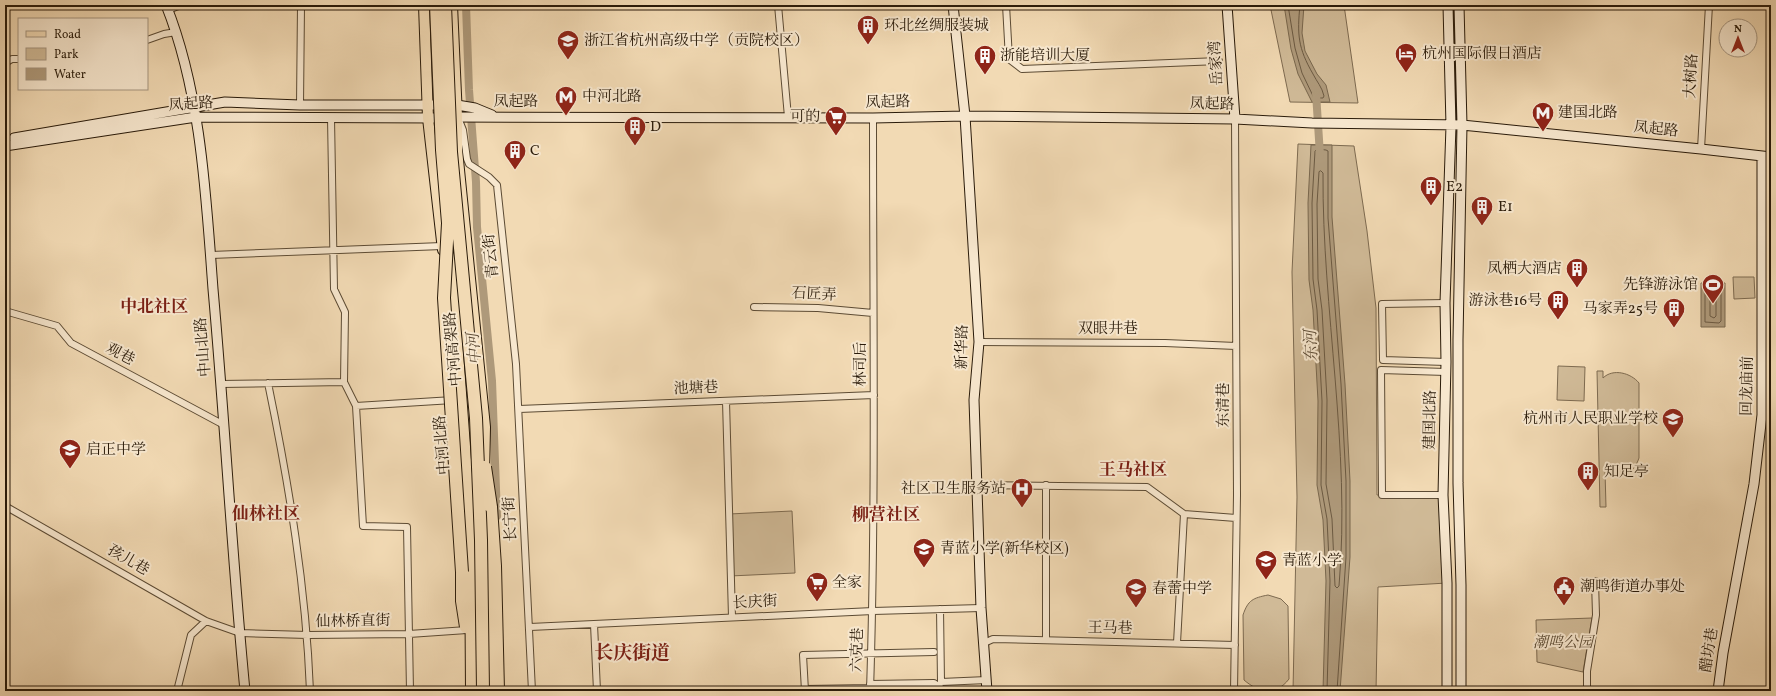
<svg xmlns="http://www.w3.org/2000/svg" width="1776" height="696" font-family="Vollkorn,'Noto Serif SC',serif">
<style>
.green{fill:#d0ba97;stroke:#7d6a50}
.water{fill:#ae997a;stroke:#79674d}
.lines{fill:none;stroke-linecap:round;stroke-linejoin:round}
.shore{stroke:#6c5a42;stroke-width:1}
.canal{stroke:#ae997a;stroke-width:8}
.street-casing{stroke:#5c4b34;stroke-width:8}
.secondary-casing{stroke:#2a1b0a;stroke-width:11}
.primary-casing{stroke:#2a1b0a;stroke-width:12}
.highway-casing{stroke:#2a1b0a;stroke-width:14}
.street{stroke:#f7e7ce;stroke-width:6}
.secondary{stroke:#f7e7ce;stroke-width:9}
.primary{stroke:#f2dab4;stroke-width:10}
.highway{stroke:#f2dab4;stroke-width:12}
.highway-bridge-casing{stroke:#2a1b0a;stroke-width:14;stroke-linecap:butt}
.highway-bridge{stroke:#f2dab4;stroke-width:12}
.labels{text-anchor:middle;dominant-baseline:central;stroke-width:4;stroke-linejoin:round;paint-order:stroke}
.poi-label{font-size:15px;fill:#2a1b0a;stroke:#f7e7ce;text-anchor:start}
.street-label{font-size:15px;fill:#2a1b0a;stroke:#f7e7ce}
.park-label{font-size:15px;font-style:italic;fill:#5c4b34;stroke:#f7e7ce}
.water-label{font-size:16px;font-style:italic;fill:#5f4d37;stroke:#f7e7ce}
.quarter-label{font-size:17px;font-weight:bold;fill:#7a1f14;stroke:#f7e7ce}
.district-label{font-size:19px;font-weight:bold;fill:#7a1f14;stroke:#f7e7ce}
</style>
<rect width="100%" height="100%" fill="#f2dab4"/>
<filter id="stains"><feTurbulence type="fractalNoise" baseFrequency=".005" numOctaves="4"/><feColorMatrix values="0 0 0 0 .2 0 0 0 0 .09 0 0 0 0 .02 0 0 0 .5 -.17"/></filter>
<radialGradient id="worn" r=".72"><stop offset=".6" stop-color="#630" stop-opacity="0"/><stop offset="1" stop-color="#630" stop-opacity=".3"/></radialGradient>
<path class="green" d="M 1270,5 L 1344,5 L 1358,103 L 1290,102 Z
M 1298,144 L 1354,146 L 1367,231 L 1376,308 L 1377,495 L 1443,495 L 1447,583 L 1378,587 L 1376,691 L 1293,691 L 1297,497 L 1292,272 Z
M 1733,277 L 1754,277 L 1755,298 L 1734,299 Z
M 1558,366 L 1585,367 L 1584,401 L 1557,400 Z
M 1597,371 L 1603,371 L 1603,378 C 1613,368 1631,373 1639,383 L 1639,458 C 1633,475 1621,480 1605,471 L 1606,507 L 1600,507 Z
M 792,511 L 795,573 L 730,576 L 729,514 Z
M 1268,595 L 1281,599 L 1288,606 L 1289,679 C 1276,696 1259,693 1244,680 L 1243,615 C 1248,600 1253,598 1268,595 Z
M 1592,618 L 1583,672 L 1537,662 L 1536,620 Z"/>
<path class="water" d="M 1284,5 L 1304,5 L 1302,33 L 1305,51 L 1317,74 L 1326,85 L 1330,102 L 1312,102 L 1298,74 L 1291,49 Z
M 1311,145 L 1332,145 L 1332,217 L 1345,384 L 1350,481 L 1350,557 L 1340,691 L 1323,691 L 1326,581 L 1323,520 L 1317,485 L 1318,401 L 1313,310 L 1309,280 L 1308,203 Z
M 1701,283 L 1725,283 L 1725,327 L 1701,327 Z"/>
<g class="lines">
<path class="shore" d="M 1288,5 L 1295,48 L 1302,73 L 1314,98 L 1323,98 L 1324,96 C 1322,87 1317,82 1313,74 C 1298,48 1297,35 1300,5
M 1321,171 L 1323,173 C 1322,310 1351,448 1339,586 L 1337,588 L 1335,586 L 1332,519 L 1326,484 L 1327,400 L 1322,310 L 1318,279 L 1317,204 L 1319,172 Z
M 1707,287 L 1721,289 L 1721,321 L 1719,323 L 1705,322 L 1705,289 Z
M 1712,292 L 1716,294 L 1716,316 L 1714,318 L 1710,316 L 1710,294 Z
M 1327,691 L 1330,581 L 1327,519 L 1321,485 L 1322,401 L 1317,310 L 1313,279 L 1312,203 L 1315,151 L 1317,149 L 1326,150 L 1328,151 L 1328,218 L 1341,384 L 1346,481 L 1346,557 L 1337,691"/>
<path class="canal" d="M 466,5 L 469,90 L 476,182 L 477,227 L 492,381 L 497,516
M 1316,93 L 1320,155"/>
<g class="street-casing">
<path id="street" d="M 778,5 L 788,117
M 1006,5 L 1009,59 L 1022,69 L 1219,61
M 168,10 L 181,5
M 147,40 L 164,34 L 176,32
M 5,63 L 12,59 L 19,59
M 300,105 L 301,5
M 331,118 L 334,289 L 345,312 L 344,382 L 356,406
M 459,120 L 463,130 L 467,159 L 469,164 L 489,177 L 497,185 L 516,364 L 532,691
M 1701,149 L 1709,5
M 211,255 L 442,246
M 1445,303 L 1382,304 L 1383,360 L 1446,362
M 754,307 L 818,308 L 873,313
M 5,311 L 57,326 L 71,343 L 224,425
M 979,342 L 1165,343 L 1236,346
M 268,383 C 289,485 306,587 310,691
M 221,384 L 344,382
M 726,401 L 732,617
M 519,409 L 874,395
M 977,485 L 1147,487 L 1184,514 L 1236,518
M 1046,485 L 1046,640
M 1443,495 L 1382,495 L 1381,370 L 1446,372
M 5,506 L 206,621 L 240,633 L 308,635 L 409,634 L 467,630
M 940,609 L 941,682 L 987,680
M 594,624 L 597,691
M 530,627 L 873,611 L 981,608
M 984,643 L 993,639 L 1235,645
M 1177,643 L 1184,514
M 870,684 L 934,683 L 941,688 L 941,691
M 805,689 L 870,688
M 177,691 L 191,635 L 206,621
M 410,691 L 407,527 L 363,526 L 356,406 L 453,400
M 805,691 L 803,655 L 934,652
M 870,691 C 876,500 873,309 873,118
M 1234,691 L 1237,495 L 1235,119
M 1587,691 L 1587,671 L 1596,615 L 1595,581"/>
</g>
<g class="secondary-casing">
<path id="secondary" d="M 166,5 C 201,92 206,196 213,289 C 225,423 232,557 245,691
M 953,5 L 965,116 L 979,342 L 974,400 L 981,608 L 987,691
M 1227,5 L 1235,119
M 1459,5 L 1462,125 L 1458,340 L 1458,483 L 1461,585 L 1461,691
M 450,117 L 873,118 L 965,116 L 1235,119 L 1312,123 L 1462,125 L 1701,149 L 1771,157
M 14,138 L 225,102 L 300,105 L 457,105 L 475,108 L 492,115
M 5,146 L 196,117 L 436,118
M 1447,691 L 1447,583 L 1443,495 L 1446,362 L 1445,303 L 1451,126 L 1448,5
M 1718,691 L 1723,653 L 1754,484 L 1762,415 L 1762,157"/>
</g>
<g class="primary-casing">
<path id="primary" d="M 424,5 L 428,118 L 443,250
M 452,5 L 457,117 L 457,150 L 485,427 L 484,473
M 487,549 L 490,629 L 489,691"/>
</g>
<g class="highway-casing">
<path id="highway" d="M 450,258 L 471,541 L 472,691
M 491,507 L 495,566 L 498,691
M 462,572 L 462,601 L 466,627"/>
</g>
<use href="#street" class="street"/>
<use href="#secondary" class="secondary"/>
<use href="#primary" class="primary"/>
<use href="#highway" class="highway"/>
<g class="highway-bridge-casing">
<path id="highway-bridge" d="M 436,5 L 442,150 L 448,223 L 444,298 L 462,572
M 445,5 L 451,152 L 476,418 L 481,540 L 483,691
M 485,467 L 491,507"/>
</g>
<use href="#highway-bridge" class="highway-bridge"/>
</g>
<defs>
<g id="building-pin" transform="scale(1.15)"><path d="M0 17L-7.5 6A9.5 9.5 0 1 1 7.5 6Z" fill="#8f2418" stroke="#f7e7ce"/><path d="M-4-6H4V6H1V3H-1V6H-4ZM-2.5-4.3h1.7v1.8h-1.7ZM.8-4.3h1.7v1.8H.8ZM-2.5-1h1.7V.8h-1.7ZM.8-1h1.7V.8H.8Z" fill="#fff"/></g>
<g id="school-pin" transform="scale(1.15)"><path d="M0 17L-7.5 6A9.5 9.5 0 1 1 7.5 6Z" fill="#8f2418" stroke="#f7e7ce"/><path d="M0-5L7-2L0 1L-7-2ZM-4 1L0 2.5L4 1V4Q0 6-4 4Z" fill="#fff"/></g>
<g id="hotel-pin" transform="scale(1.15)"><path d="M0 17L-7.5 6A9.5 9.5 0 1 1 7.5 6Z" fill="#8f2418" stroke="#f7e7ce"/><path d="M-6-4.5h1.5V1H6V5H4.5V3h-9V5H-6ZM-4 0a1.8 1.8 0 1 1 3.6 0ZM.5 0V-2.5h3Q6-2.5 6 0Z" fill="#fff"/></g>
<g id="metro-pin" transform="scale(1.15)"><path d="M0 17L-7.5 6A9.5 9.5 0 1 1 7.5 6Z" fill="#8f2418" stroke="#f7e7ce"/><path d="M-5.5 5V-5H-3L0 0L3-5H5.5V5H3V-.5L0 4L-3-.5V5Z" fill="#fff"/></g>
<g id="supermarket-pin" transform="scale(1.15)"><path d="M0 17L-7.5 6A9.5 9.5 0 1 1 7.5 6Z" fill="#8f2418" stroke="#f7e7ce"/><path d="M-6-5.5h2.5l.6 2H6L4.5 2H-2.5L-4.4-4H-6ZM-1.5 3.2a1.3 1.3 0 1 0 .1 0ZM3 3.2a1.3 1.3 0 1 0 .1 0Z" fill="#fff"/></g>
<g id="stadium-pin" transform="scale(1.15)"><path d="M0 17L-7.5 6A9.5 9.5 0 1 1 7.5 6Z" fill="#8f2418" stroke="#f7e7ce"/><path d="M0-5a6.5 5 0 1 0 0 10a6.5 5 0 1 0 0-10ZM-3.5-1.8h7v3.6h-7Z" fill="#fff"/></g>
<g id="hospital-pin" transform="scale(1.15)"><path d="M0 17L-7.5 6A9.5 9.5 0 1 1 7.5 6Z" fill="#8f2418" stroke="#f7e7ce"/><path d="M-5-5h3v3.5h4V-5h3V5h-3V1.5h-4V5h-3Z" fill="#fff"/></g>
<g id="civic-pin" transform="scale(1.15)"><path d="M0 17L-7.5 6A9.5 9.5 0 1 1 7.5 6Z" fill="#8f2418" stroke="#f7e7ce"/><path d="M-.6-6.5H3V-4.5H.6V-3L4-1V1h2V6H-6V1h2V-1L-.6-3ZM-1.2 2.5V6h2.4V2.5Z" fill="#fff"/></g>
</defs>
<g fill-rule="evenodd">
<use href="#building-pin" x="868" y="26"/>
<use href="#school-pin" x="568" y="41"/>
<use href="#hotel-pin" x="1406" y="54"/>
<use href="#building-pin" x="985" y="56"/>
<use href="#metro-pin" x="566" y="97"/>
<use href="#metro-pin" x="1543" y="113"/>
<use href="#supermarket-pin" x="836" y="117"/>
<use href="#building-pin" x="635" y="127"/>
<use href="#building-pin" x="515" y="151"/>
<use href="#building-pin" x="1431" y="187"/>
<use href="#building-pin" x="1482" y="207"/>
<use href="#building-pin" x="1577" y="269"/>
<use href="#stadium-pin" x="1713" y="285"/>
<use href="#building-pin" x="1558" y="301"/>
<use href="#building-pin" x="1674" y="309"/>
<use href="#school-pin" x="1673" y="419"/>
<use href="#school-pin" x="70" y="450"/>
<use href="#building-pin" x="1588" y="472"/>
<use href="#hospital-pin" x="1022" y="489"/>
<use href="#school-pin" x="924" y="549"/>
<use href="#school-pin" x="1266" y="561"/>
<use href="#supermarket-pin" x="817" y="583"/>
<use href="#civic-pin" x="1564" y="587"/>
<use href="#school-pin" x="1136" y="589"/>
</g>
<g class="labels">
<g class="poi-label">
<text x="884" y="26">环北丝绸服装城</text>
<text x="584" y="41">浙江省杭州高级中学（贡院校区）</text>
<text x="1422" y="54">杭州国际假日酒店</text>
<text x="1000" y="56">浙能培训大厦</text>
<text x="582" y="97">中河北路</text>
<text x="1558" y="113">建国北路</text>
<text x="820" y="117" text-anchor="end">可的</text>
<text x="650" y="127">D</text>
<text x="530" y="151">C</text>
<text x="1446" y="187">E2</text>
<text x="1498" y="207">E1</text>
<text x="1562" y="269" text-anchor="end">凤栖大酒店</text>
<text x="1698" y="285" text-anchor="end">先锋游泳馆</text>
<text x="1542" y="301" text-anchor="end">游泳巷16号</text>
<text x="1658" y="309" text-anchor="end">马家弄25号</text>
<text x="1658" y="419" text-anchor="end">杭州市人民职业学校</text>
<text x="86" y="450">启正中学</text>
<text x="1604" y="472">知足亭</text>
<text x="1006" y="489" text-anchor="end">社区卫生服务站</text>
<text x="940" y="549">青蓝小学(新华校区)</text>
<text x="1282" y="561">青蓝小学</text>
<text x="832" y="583">全家</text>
<text x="1580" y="587">潮鸣街道办事处</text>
<text x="1152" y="589">春蕾中学</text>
</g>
<g class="street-label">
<text transform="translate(1217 63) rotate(-94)">岳家湾</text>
<text transform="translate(1692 76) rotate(-87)">大树路</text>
<text x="516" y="102">凤起路</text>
<text transform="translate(888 103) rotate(-1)">凤起路</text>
<text transform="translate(191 105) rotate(-4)">凤起路</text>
<text transform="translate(1212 105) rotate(1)">凤起路</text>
<text transform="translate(1656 130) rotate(6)">凤起路</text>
<text transform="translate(492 256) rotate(-96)">青云街</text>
<text transform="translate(814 295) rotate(3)">石匠弄</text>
<text x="1108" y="329">双眼井巷</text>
<text transform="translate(204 347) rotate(-95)">中山北路</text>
<text transform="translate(963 347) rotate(-89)">新华路</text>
<text transform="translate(454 349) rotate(-95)">中河高架路</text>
<text transform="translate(120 355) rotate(28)">观巷</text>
<text transform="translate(861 364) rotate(-90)">林司后</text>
<text transform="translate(1748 386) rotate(-89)">回龙庙前</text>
<text transform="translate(696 389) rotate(-2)">池塘巷</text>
<text transform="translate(1224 405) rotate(-90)">东清巷</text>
<text transform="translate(1431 420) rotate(-89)">建国北路</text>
<text transform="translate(443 445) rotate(-95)">中河北路</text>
<text transform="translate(511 519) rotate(-93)">长宁街</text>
<text transform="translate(128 561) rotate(30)">孩儿巷</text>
<text transform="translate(755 603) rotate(-3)">长庆街</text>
<text transform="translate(353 622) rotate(-1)">仙林桥直街</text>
<text transform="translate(1110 629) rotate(1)">王马巷</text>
<text transform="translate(858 650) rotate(-88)">六克巷</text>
<text transform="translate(1710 650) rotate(-81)">醋坊巷</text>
</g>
<g class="park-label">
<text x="1563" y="643">潮鸣公园</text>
</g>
<g class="water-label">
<text transform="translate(1312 346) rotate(-93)">东河</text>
<text transform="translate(475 349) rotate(-95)">中河</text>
</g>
<g class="quarter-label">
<text x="154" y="307">中北社区</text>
<text x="1133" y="470">王马社区</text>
<text x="266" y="514">仙林社区</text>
<text x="886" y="515">柳营社区</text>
</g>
<g class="district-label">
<text x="632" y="654">长庆街道</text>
</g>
</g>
<rect width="1776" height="696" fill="none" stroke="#f2dab4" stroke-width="20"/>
<rect x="6" y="6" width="1764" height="684" fill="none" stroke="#2a1b0a" stroke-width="2"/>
<rect x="10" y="10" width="1756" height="676" fill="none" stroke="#2a1b0a"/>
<rect x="18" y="18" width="130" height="72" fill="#f7e7ce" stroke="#a59580"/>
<rect x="26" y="31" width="20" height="6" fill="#f2dab4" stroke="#a59580"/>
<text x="54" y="38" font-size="12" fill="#2a1b0a">Road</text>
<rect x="26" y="48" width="20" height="12" fill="#d0ba97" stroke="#a59580"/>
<text x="54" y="58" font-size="12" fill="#2a1b0a">Park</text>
<rect x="26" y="68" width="20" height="12" fill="#ae997a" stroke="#a59580"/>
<text x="54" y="78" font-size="12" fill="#2a1b0a">Water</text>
<g transform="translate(1738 38)"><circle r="19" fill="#f7e7ce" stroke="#a59580"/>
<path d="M0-3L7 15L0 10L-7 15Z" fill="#8f2418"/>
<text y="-6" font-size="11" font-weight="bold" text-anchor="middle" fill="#2a1b0a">N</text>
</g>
<rect width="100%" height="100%" filter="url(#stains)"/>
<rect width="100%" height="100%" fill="url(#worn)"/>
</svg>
